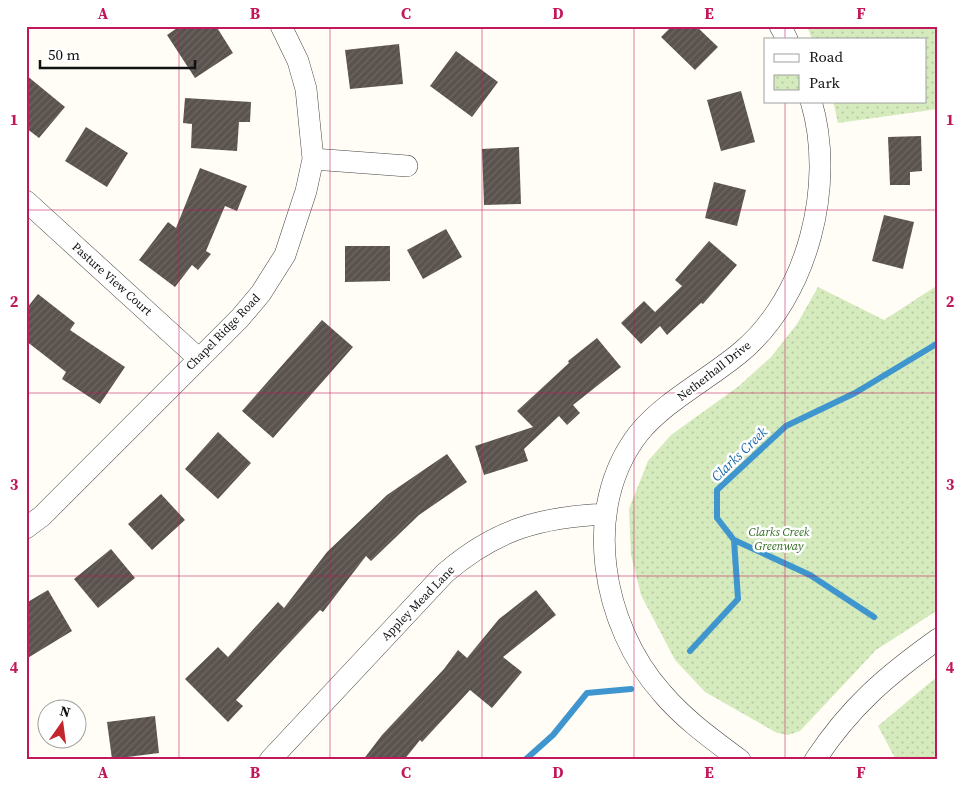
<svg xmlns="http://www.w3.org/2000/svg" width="964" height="786" font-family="'Source Serif 4',serif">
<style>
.park{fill:url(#park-dots)}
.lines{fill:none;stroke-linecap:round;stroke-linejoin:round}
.stream{stroke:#3f96cf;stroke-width:6}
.building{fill:url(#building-hatch)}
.street-casing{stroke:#444;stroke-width:22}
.street{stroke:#fff;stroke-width:21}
.grid{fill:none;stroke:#c2185b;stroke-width:1;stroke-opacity:0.55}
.labels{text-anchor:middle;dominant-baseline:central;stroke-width:5;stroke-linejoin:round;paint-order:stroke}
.street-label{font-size:12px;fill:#111;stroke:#fff}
.park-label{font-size:12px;font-style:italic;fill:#2f6b1f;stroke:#fff}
.water-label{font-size:14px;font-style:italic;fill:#1768a6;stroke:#fff}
.neatline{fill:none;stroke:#c2185b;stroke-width:2}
.grid-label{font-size:16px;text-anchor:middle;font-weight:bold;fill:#c2185b}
</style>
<defs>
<pattern id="park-dots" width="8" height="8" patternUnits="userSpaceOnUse" patternTransform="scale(1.25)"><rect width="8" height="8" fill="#d5ebbd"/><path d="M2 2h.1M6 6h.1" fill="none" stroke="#b6c8a1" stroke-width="1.8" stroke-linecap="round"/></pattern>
<pattern id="building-hatch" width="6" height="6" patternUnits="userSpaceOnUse" patternTransform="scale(1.25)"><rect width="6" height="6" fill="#5a524d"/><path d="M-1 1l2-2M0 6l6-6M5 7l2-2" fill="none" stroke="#6d6662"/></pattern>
</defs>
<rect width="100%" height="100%" fill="#fffdf5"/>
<path class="park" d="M 807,26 L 938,26 L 938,109 L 838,123 L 833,101 L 925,101 L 925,39 L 812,39 Z
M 938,285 L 938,610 L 876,650 L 800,731 L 788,735 L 777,733 L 705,692 L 675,660 L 641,595 L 631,555 L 629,509 L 648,461 L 671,435 L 739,386 L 771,357 L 797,324 L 818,287 L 884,320 Z
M 938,676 L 938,760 L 896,760 L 878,726 Z"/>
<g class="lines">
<path class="stream" d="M 874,617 L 810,575 L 734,540 L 717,518 L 717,490 L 786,426 L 855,393 L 938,343
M 690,651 L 738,599 L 734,540
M 525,760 L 553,735 L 587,693 L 631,689"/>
</g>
<path class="building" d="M 180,26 L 216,26 L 233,53 L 195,78 L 167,35 Z
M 672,26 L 696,26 L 718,47 L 695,70 L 661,37 Z
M 399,44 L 403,84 L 350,89 L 345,50 Z
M 456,51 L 498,82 L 472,117 L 430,86 Z
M 26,75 L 65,107 L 39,138 L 26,128 Z
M 741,91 L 755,142 L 721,151 L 707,100 Z
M 185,98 L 251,102 L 250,122 L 239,122 L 237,151 L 191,148 L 192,124 L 183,123 Z
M 86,127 L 128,153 L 107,187 L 65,161 Z
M 921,136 L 922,171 L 910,172 L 910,185 L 890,185 L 888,137 Z
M 519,147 L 521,204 L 484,205 L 482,149 Z
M 200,168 L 247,186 L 237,211 L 225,206 L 206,251 L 211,254 L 198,270 L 192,265 L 175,287 L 139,260 L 168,222 L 176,228 Z
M 714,182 L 746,190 L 737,226 L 705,218 Z
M 884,215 L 914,222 L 903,269 L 872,261 Z
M 446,229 L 462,257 L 423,279 L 407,250 Z
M 709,241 L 737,265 L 703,304 L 701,303 L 667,335 L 660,326 L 641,344 L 621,323 L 644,301 L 655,312 L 682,286 L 675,280 Z
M 345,246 L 390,246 L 390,281 L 345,282 Z
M 38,294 L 75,323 L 70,330 L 125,367 L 100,404 L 62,379 L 66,372 L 26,341 L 26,309 Z
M 322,320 L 353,347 L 273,438 L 242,411 Z
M 597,338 L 621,367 L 573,405 L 580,413 L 567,425 L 559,416 L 524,449 L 528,461 L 484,475 L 475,446 L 533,427 L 517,411 L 569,363 L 568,361 Z
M 218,432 L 251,463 L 218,499 L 185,469 Z
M 447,454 L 467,482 L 419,515 L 371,561 L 366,556 L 323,612 L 320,610 L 236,700 L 243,706 L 228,722 L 185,679 L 218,647 L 228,657 L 278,602 L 284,608 L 327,552 L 387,495 Z
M 161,494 L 185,520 L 152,550 L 128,524 Z
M 111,549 L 135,578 L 98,608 L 74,579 Z
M 48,590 L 72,631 L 26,659 L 26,603 Z
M 536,590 L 556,615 L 503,657 L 522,672 L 492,708 L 470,690 L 422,742 L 420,740 L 404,760 L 363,760 L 382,735 L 444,669 L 458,650 L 467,658 L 499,619 Z
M 155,716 L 159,753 L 112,759 L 107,722 Z"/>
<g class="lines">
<g class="street-casing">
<path id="street" d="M 780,26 L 787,39
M 313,159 L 407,166
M 26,201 L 198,358
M 26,528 L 42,516 L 240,318 L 261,293 L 285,255 L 306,191 L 313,159 L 306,89 L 298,61 L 281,26
M 270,760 L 445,573 C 496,529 541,517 606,514
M 740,760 C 712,739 685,720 662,693 C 602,626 580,508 639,433 C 665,401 709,379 741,352 C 808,296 836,184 811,101
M 815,760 C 850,707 886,676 938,639"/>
</g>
<use href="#street" class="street"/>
</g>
<path class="grid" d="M 179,26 L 179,760M 330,26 L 330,760M 482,26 L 482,760M 634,26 L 634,760M 785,26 L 785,39M 785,101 L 785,760M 26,210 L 938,210M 26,393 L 938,393M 26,576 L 938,576"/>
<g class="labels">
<g class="street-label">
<text transform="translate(112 279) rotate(42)">Pasture View Court</text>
<text transform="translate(223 332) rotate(-46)">Chapel Ridge Road</text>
<text transform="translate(714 371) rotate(-38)">Netherhall Drive</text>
<text transform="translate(418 603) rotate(-46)">Appley Mead Lane</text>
</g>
<g class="park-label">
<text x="779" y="532">Clarks Creek<tspan x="779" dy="14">Greenway</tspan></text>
</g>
<g class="water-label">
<text transform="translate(739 454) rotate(-44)">Clarks Creek</text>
</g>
</g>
<rect width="964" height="786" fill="none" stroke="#ffffff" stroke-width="55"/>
<rect x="764" y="38" width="162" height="65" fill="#ffffff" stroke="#a0a0a0"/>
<rect x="774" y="54" width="25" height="8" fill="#ffffff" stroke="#a0a0a0"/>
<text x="809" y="62" font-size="15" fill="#111111">Road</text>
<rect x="774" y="75" width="25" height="15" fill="url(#park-dots)" stroke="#a0a0a0"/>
<text x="809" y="88" font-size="15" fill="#111111">Park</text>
<g transform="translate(62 724) rotate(14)"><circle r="24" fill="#ffffff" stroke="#a0a0a0"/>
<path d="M0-4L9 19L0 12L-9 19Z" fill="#c4262e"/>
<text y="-8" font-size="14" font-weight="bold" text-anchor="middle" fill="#111111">N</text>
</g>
<path d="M40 60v8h155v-8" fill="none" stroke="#111111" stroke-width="2.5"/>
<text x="48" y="60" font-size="15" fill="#111111" stroke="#ffffff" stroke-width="4" paint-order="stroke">50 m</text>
<rect x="28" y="28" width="908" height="730" class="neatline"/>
<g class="grid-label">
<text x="103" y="19">A</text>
<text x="255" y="19">B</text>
<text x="406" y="19">C</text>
<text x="558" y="19">D</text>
<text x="709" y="19">E</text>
<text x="861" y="19">F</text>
<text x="14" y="125">1</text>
<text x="950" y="125">1</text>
<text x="14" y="307">2</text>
<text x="950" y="307">2</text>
<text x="14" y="490">3</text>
<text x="950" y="490">3</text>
<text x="14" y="673">4</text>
<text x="950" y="673">4</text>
<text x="103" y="778">A</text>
<text x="255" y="778">B</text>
<text x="406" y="778">C</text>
<text x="558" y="778">D</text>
<text x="709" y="778">E</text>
<text x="861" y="778">F</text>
</g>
</svg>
